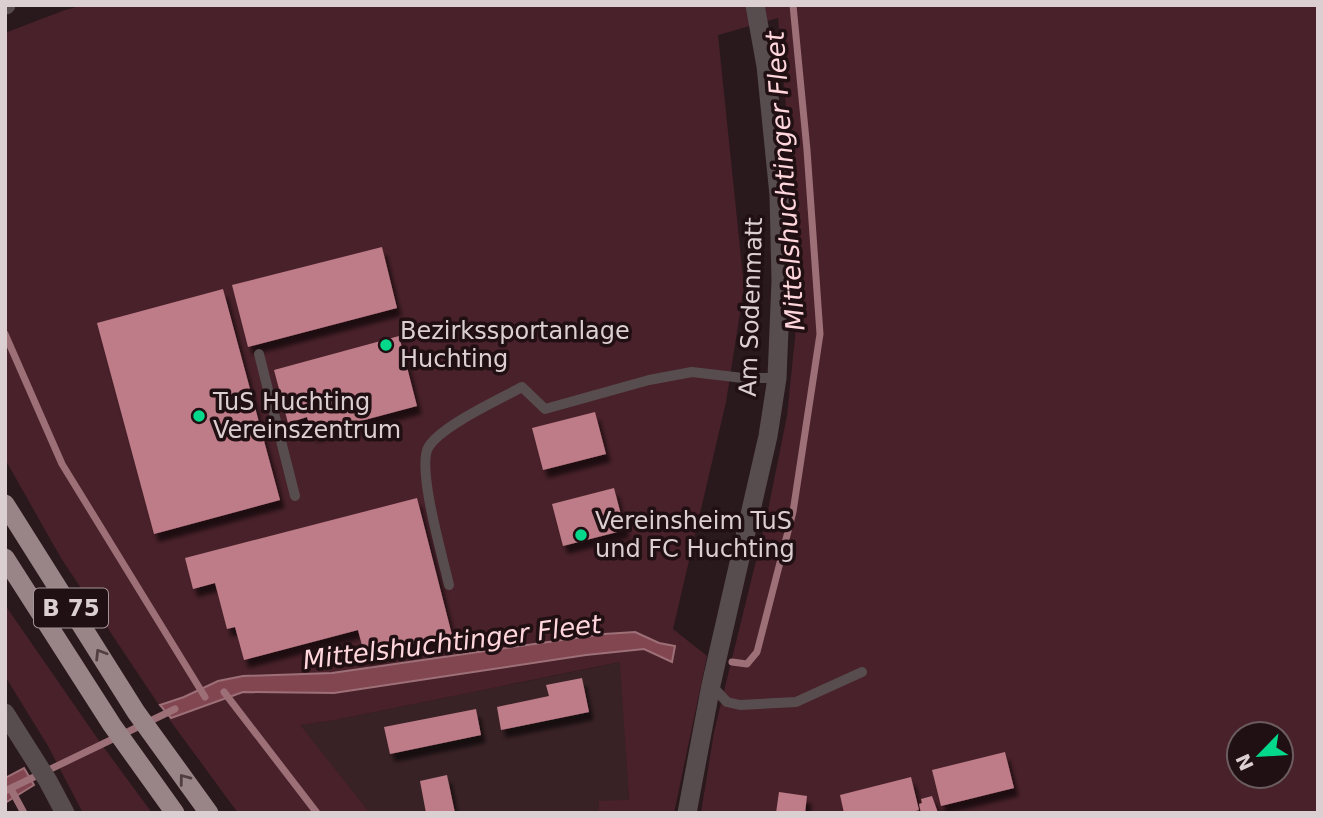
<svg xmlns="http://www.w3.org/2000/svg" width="1323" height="818" font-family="'DejaVu Sans',sans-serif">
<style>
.built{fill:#392226}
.green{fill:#49212a;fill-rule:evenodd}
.water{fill:#824651;stroke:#9d6f77;stroke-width:2}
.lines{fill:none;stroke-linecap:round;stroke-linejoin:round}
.stream{stroke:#9d6f77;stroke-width:7}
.building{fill:#bd7c87;filter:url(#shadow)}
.service{stroke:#574d4e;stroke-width:10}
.minor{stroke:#574d4e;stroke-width:19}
.trunk{stroke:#998487;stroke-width:19}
.oneway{stroke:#503e41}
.poi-dot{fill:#04d98b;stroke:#201013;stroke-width:2.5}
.labels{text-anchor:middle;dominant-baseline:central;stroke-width:7;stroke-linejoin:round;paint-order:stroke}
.shield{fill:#201013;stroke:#a49698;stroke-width:2}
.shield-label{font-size:23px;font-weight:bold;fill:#dccfd1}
.street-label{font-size:24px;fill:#dccfd1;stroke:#201013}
.poi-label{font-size:24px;fill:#dccfd1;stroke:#201013;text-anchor:start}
.water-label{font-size:26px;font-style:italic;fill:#fed6dc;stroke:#201013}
</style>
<defs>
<filter id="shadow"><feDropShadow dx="4.5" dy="8" stdDeviation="2" flood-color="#0009"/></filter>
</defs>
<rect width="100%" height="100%" fill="#2a191c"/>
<path class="built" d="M 621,662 L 629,801 L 599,801 L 598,813 L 370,813 L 299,725 L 335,720 Z"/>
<path class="green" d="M 84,5 L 1318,5 L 1318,813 L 701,813 L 714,732 L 766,520 L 787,416 L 796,328 L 797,229 L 778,18 L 718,35 L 744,287 L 726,402 L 673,629 L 707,656 L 674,813 L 598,813 L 599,801 L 629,800 L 620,662 L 335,720 L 300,725 L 370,813 L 238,813 L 169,719 L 243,692 L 334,693 L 586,655 L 644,649 L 671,662 L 659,643 L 635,632 L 604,634 L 332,673 L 243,676 L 159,705 L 61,558 L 5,459 L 5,33 L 65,10 ZM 1239,734 L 1281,734 L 1281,776 L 1239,776 Z
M 5,605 L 102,745 L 152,813 L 83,813 L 48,746 L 5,676 Z"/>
<path class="water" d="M 635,632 L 659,643 L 675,646 L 672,662 L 644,649 L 586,655 L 334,693 L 243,692 L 171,718 L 160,705 L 184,697 L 218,681 L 243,676 L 332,673 L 604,634 Z
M 24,768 L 34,785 L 5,803 L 5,778 Z"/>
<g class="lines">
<path class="stream" d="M 5,334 L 62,464 L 205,697
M 732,662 L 747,664 L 757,652 L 793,512 L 820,334 L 807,150 L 793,5
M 224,692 L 317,813
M 11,789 L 24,813
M 5,791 L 175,709"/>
</g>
<path class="building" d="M 382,247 L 397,308 L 248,347 L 232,285 Z
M 223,289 L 280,500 L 154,534 L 97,323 Z
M 399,336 L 417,406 L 312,434 L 307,417 L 288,423 L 274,370 Z
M 595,412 L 606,454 L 543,470 L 532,428 Z
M 614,488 L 625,530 L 563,546 L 552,504 Z
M 417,498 L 452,635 L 365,657 L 358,630 L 244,660 L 235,627 L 227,629 L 215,583 L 193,589 L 185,558 Z
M 582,678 L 589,712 L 501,730 L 497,707 L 549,696 L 546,685 Z
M 476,709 L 481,735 L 390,754 L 384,727 Z
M 1005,752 L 1014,788 L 941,806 L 932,770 Z
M 447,775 L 455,813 L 426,813 L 420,781 Z
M 911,777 L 919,810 L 908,813 L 844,813 L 840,795 Z
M 779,792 L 807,796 L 805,813 L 776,813 Z
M 932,796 L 938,813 L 921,813 L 919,804 L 922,803 L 921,799 Z"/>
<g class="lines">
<path class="service" d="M 259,354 L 295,496
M 449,585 C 443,558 417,470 428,448 C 439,427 500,399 522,387 L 545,409 L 649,380 L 692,372 L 743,378 L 777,378
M 711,685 L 727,702 L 740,705 L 796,702 L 862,672"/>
<path class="minor" d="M 5,5 L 6,5
M 5,713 L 48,781 L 65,813
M 687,813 L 711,685 L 768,436 L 777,378 L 781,281 L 779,195 L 766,66 L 755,5"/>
<path class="trunk" d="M 5,504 L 136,712 L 209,813
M 5,558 L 112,725 L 175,813"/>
</g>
<defs><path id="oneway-chevron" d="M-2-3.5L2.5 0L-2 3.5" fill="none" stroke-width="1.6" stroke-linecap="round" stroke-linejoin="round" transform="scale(1.75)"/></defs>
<g class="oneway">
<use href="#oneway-chevron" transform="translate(100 654) rotate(-122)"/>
<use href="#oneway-chevron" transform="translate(184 779) rotate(-127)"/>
</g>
<g class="poi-dot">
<circle cx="386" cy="345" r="7"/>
<circle cx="199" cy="416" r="7"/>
<circle cx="581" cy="535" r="7"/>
</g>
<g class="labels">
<rect class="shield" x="34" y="588.5" width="74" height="39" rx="5"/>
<g class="shield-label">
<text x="71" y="608">B 75</text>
</g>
<g class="street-label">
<text transform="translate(751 307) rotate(-88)">Am Sodenmatt</text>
</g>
<g class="poi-label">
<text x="400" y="331">Bezirkssportanlage<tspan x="400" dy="28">Huchting</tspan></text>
<text x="213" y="402">TuS Huchting<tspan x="213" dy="28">Vereinszentrum</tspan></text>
<text x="595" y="521">Vereinsheim TuS<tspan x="595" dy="28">und FC Huchting</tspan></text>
</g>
<g class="water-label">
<text transform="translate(785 181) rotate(-94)">Mittelshuchtinger Fleet</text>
<text transform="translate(452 642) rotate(-7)">Mittelshuchtinger Fleet</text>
</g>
</g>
<rect width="1323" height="818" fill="none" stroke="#dccfd1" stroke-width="14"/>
<g transform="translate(1260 755) rotate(245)"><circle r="33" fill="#201013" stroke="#6b5c5f" stroke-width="2"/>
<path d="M0-5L12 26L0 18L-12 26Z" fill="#04d98b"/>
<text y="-10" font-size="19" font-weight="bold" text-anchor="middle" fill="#dccfd1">N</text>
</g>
</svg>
